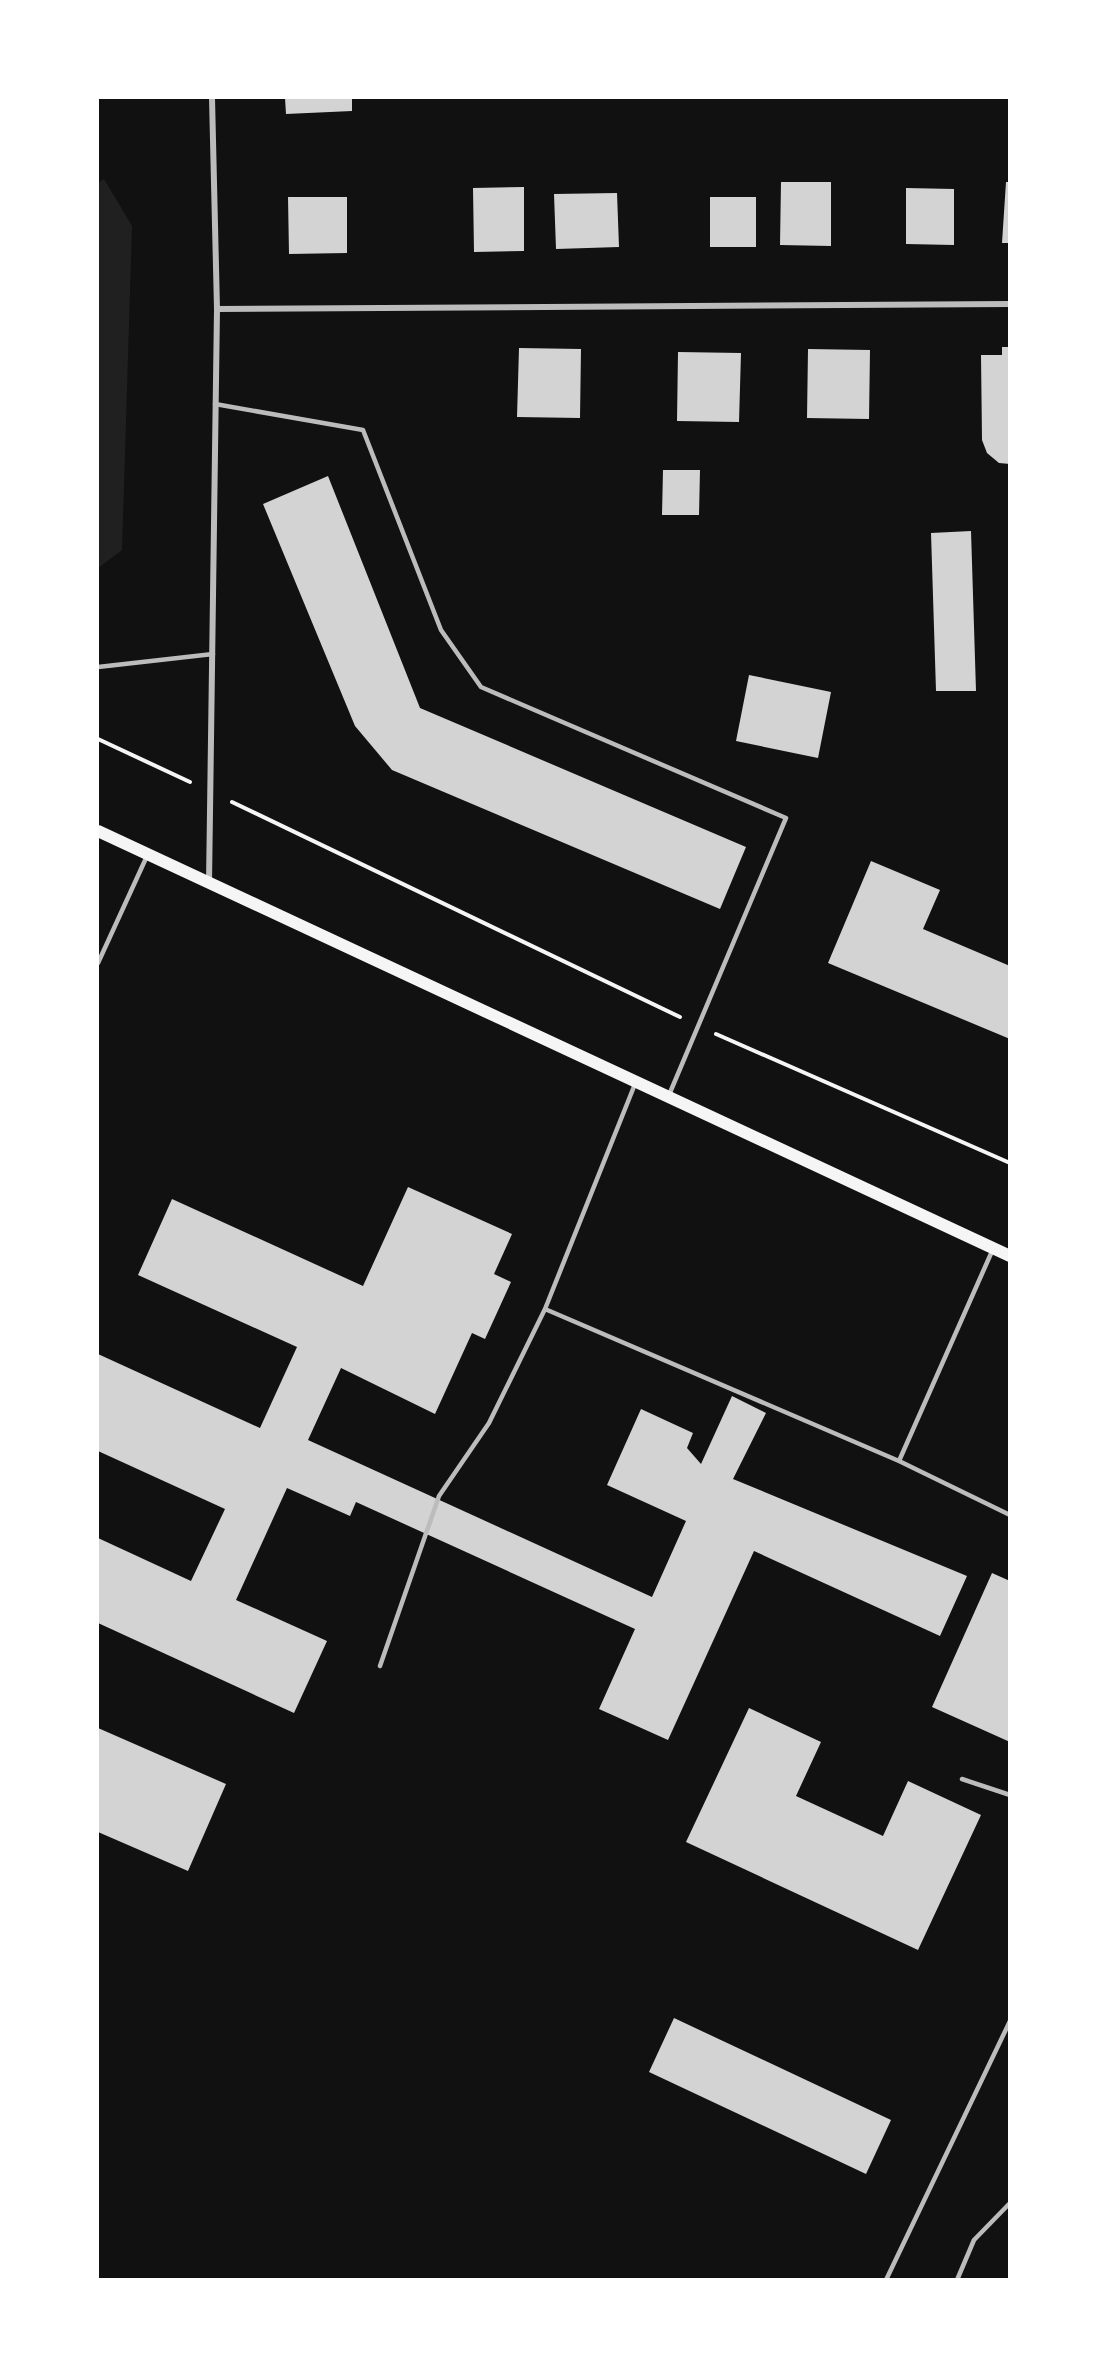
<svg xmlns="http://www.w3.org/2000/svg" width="1107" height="2377" font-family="Manrope,sans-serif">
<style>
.green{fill:#202020}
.building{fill:#d3d3d3}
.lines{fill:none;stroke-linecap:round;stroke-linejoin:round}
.path{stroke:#f5f5f5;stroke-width:4}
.service{stroke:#bcbcbc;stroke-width:4.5}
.minor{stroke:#bcbcbc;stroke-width:6}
.secondary{stroke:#f5f5f5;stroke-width:12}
</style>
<rect width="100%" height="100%" fill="#111"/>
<path class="green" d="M 104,179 L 132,226 L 122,550 L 98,568 L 98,183 Z"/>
<path class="building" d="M 285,98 L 352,98 L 352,111 L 286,114 Z
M 781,182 L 831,182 L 831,246 L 780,245 Z
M 1006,182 L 1010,182 L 1010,243 L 1002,243 Z
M 524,187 L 524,251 L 474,252 L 473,188 Z
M 906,188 L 954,189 L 954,245 L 906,244 Z
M 617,193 L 619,247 L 556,249 L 554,194 Z
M 288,197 L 347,197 L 347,253 L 289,254 Z
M 710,197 L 756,197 L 756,247 L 710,247 Z
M 1002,347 L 1010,347 L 1010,464 L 999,463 L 987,453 L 982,440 L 981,355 L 1002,355 Z
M 519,348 L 581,349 L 580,418 L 517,417 Z
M 808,349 L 870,350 L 869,419 L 807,418 Z
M 678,352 L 741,353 L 739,422 L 677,421 Z
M 663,470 L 700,470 L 699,515 L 662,515 Z
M 328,476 L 420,708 L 746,847 L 720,909 L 392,770 L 355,726 L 263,504 Z
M 971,531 L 976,691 L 936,691 L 931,533 Z
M 749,675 L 831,692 L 818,758 L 736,741 Z
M 871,861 L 940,890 L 923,929 L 1010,966 L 1010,1039 L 828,963 Z
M 408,1187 L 512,1234 L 494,1274 L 511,1282 L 485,1339 L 472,1333 L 435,1414 L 341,1368 L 308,1440 L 652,1597 L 686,1521 L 607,1485 L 641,1409 L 693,1433 L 687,1448 L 701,1464 L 732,1396 L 766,1413 L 733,1479 L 967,1576 L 940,1636 L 754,1551 L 668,1740 L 599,1709 L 635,1629 L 356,1502 L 350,1516 L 287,1488 L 236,1600 L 327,1641 L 294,1713 L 98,1623 L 98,1538 L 191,1581 L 225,1509 L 98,1451 L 98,1354 L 260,1428 L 297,1347 L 138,1275 L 172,1199 L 363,1286 Z
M 992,1573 L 1010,1581 L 1010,1742 L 932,1707 Z
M 749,1708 L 821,1742 L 796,1796 L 883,1836 L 908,1781 L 981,1815 L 918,1950 L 686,1842 Z
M 98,1728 L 226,1784 L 188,1871 L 98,1832 Z
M 674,2018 L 891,2120 L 866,2174 L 649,2072 Z"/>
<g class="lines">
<path class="path" d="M 98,739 L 190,782
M 232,802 L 680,1017
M 716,1034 L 1010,1163"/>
<path class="service" d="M 215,404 L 363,430 L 441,630 L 481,687 L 786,818 L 669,1095
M 98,667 L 213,654
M 98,963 L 147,856
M 545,1309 L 899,1461 L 1010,1515
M 899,1461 L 993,1249
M 380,1666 L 439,1496 L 489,1423 L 545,1309 L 635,1084
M 962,1779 L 1010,1795
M 886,2280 L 1010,2021
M 957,2280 L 974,2240 L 1010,2203"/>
<path class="minor" d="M 217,309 L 1010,304
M 209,883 L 217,309 L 212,98"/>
<path class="secondary" d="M 98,831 L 1010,1256"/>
</g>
<rect width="1107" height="2377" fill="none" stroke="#ffffff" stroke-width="198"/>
</svg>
